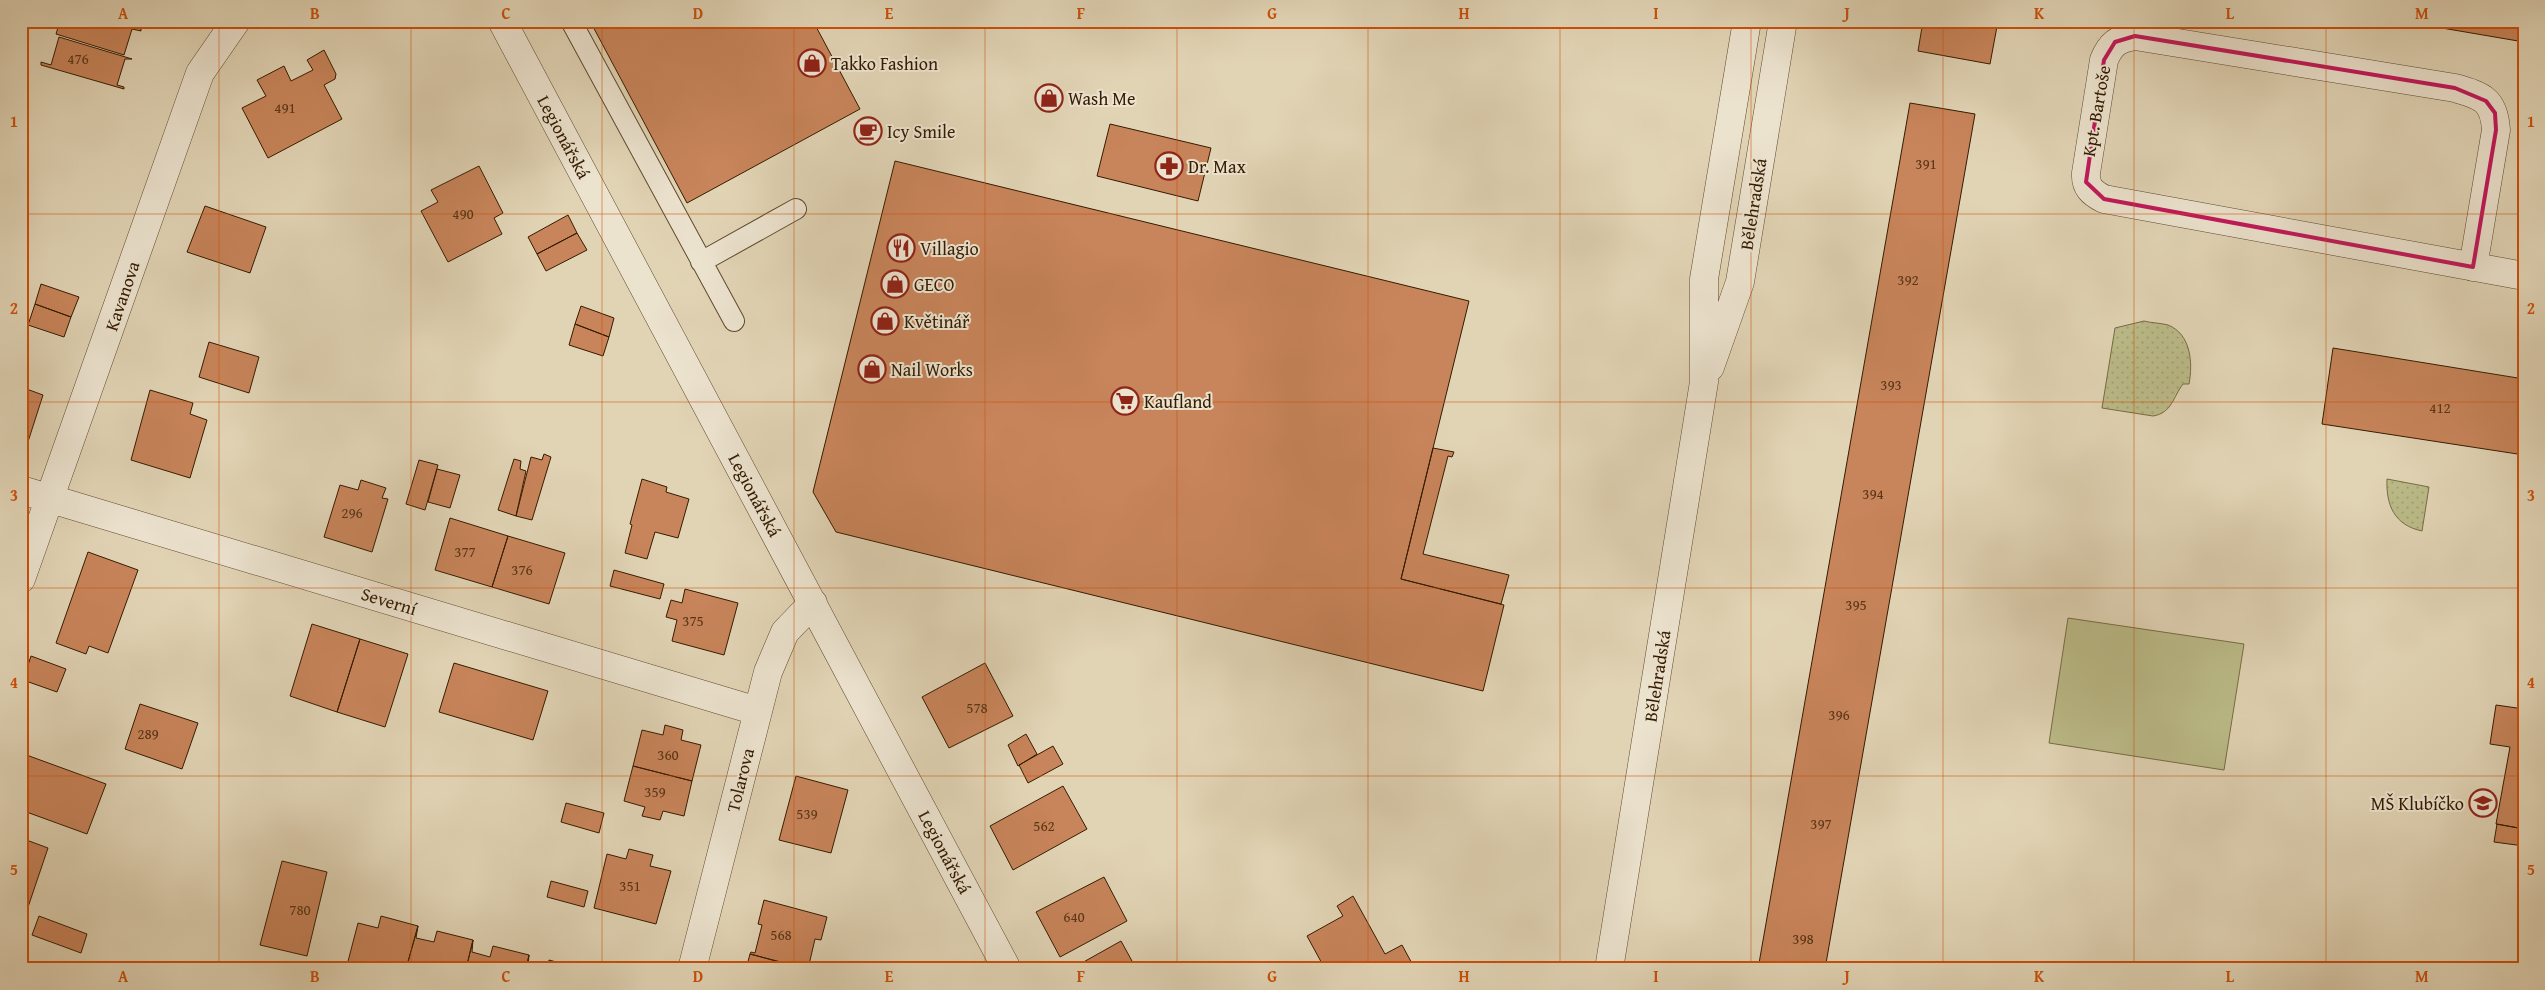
<svg xmlns="http://www.w3.org/2000/svg" width="2545" height="990" font-family="'Gentium Book Plus',serif">
<style>
.green{fill:#bb8;stroke:#786b44}
.park{fill:url(#park-dots);stroke:#786b44}
.building{fill:#c8845a;stroke:#341b00}
.lines{fill:none;stroke-linecap:round;stroke-linejoin:round}
.service-casing{stroke:#5f492d;stroke-width:22}
.minor-casing{stroke:#5f492d;stroke-width:29}
.service{stroke:#ece3cf;stroke-width:20}
.minor{stroke:#ece3cf;stroke-width:28}
.marked{fill:none;stroke:#c2185b;stroke-width:4;stroke-linejoin:round}
.grid{fill:none;stroke:#cd500a;stroke-width:1;stroke-opacity:0.55}
.labels{text-anchor:middle;dominant-baseline:central;stroke-width:4;stroke-linejoin:round;paint-order:stroke}
.number-label{font-size:15px;fill:#593516}
.poi-label{font-size:18px;fill:#341b00;stroke:#ece3cf;text-anchor:start}
.street-label{font-size:18px;fill:#341b00;stroke:#ece3cf}
.neatline{fill:none;stroke:#cd500a;stroke-width:2}
.grid-label{font-size:16px;text-anchor:middle;font-weight:bold;fill:#cd500a}
</style>
<defs>
<pattern id="park-dots" width="8" height="8" patternUnits="userSpaceOnUse" patternTransform="scale(1.25)"><rect width="8" height="8" fill="#bb8"/><path d="M2 2h.1M6 6h.1" fill="none" stroke="#a1a074" stroke-width="1.8" stroke-linecap="round"/></pattern>
</defs>
<rect width="100%" height="100%" fill="#e1d4b5"/>
<filter id="stains"><feTurbulence type="fractalNoise" baseFrequency=".004" numOctaves="4"/><feColorMatrix values="0 0 0 0 .2 0 0 0 0 .09 0 0 0 0 .02 0 0 0 .5 -.17"/></filter>
<radialGradient id="worn" r=".72"><stop offset=".6" stop-color="#630" stop-opacity="0"/><stop offset="1" stop-color="#630" stop-opacity=".3"/></radialGradient>
<path class="green" d="M 2068,618 L 2244,644 L 2224,770 L 2049,743 Z"/>
<path class="park" d="M 2144,321 C 2151,323 2161,323 2168,325 C 2191,334 2193,363 2189,384 L 2183,384 C 2173,397 2172,413 2153,416 L 2102,408 L 2115,328 Z
M 2387,479 L 2429,487 L 2422,531 C 2394,525 2386,505 2387,479 Z"/>
<path class="building" d="M 60,21 L 115,21 L 141,29 L 141,31 L 132,29 L 124,55 L 56,34 Z
M 590,21 L 813,21 L 860,109 L 687,203 Z
M 1923,21 L 1998,21 L 1990,64 L 1918,51 Z
M 2401,21 L 2524,21 L 2524,42 Z
M 59,37 L 132,59 L 125,59 L 117,85 L 124,87 L 124,89 L 41,65 L 41,62 L 51,65 Z
M 324,50 L 336,74 L 335,79 L 324,85 L 342,119 L 268,158 L 242,108 L 266,96 L 257,80 L 284,66 L 291,81 L 313,70 L 307,60 Z
M 1910,103 L 1975,114 L 1825,969 L 1758,969 Z
M 1110,124 L 1211,148 L 1198,201 L 1097,176 Z
M 895,161 L 1469,301 L 1401,579 L 1504,605 L 1483,691 L 836,532 L 813,492 Z
M 479,166 L 503,213 L 494,218 L 502,234 L 448,262 L 421,211 L 438,202 L 431,190 Z
M 205,206 L 266,227 L 250,273 L 187,252 Z
M 568,215 L 577,233 L 537,254 L 528,237 Z
M 577,233 L 587,250 L 546,271 L 537,254 Z
M 41,284 L 79,297 L 71,317 L 35,304 Z
M 35,304 L 71,317 L 64,337 L 28,325 Z
M 581,306 L 614,318 L 609,337 L 575,324 Z
M 575,324 L 609,337 L 603,356 L 569,345 Z
M 209,342 L 259,357 L 249,393 L 199,377 Z
M 2333,348 L 2524,379 L 2524,455 L 2322,424 Z
M 21,387 L 43,395 L 26,448 L 21,446 Z
M 150,390 L 193,403 L 190,414 L 207,420 L 190,478 L 131,460 Z
M 1433,448 L 1454,452 L 1452,457 L 1448,456 L 1423,554 L 1509,575 L 1501,604 L 1401,579 Z
M 544,454 L 551,457 L 532,520 L 516,516 L 531,457 L 542,460 Z
M 514,459 L 521,461 L 520,469 L 526,471 L 516,516 L 498,510 Z
M 419,460 L 438,465 L 425,510 L 406,504 Z
M 437,469 L 460,475 L 450,508 L 428,502 Z
M 642,479 L 667,487 L 666,492 L 689,499 L 678,538 L 655,532 L 647,559 L 625,553 L 632,525 L 630,524 Z
M 361,480 L 386,488 L 382,498 L 388,499 L 372,552 L 324,537 L 340,485 L 358,490 Z
M 450,518 L 508,536 L 492,587 L 435,570 Z
M 508,536 L 565,553 L 549,604 L 492,587 Z
M 88,552 L 138,570 L 108,653 L 89,646 L 86,654 L 56,643 Z
M 614,570 L 664,584 L 660,599 L 610,586 Z
M 685,589 L 738,603 L 724,655 L 672,641 L 677,620 L 666,617 L 671,600 L 682,603 Z
M 312,624 L 360,639 L 337,712 L 290,696 Z
M 360,639 L 408,654 L 385,727 L 337,712 Z
M 31,656 L 66,669 L 57,692 L 23,680 Z
M 454,663 L 548,691 L 533,740 L 439,712 Z
M 985,663 L 1013,716 L 949,748 L 922,697 Z
M 140,704 L 198,723 L 182,769 L 125,749 Z
M 2496,705 L 2524,709 L 2524,829 L 2496,824 L 2510,747 L 2490,744 Z
M 665,725 L 683,730 L 681,740 L 701,745 L 692,781 L 633,766 L 642,730 L 663,735 Z
M 1026,734 L 1037,754 L 1018,766 L 1008,745 Z
M 1053,746 L 1063,764 L 1028,783 L 1019,765 Z
M 21,753 L 106,784 L 87,834 L 21,810 Z
M 633,766 L 692,781 L 684,816 L 663,811 L 660,820 L 642,816 L 645,807 L 624,801 Z
M 796,776 L 848,790 L 831,853 L 779,840 Z
M 1063,786 L 1087,829 L 1013,870 L 990,826 Z
M 566,803 L 604,813 L 599,833 L 561,822 Z
M 2497,824 L 2524,829 L 2524,846 L 2494,842 Z
M 21,838 L 48,848 L 25,916 L 21,915 Z
M 629,849 L 653,855 L 650,866 L 671,871 L 656,924 L 594,908 L 607,854 L 626,859 Z
M 282,861 L 327,872 L 307,956 L 260,945 Z
M 1104,877 L 1127,921 L 1060,957 L 1036,912 Z
M 551,881 L 588,891 L 584,907 L 547,897 Z
M 1353,896 L 1385,954 L 1402,945 L 1415,969 L 1325,969 L 1307,936 L 1343,916 L 1337,906 Z
M 764,900 L 827,917 L 821,940 L 815,939 L 808,969 L 750,954 L 751,952 L 755,953 L 762,925 L 758,924 Z
M 39,916 L 87,934 L 81,953 L 32,935 Z
M 381,916 L 418,926 L 406,969 L 346,969 L 358,923 L 378,928 Z
M 418,926 L 416,938 L 434,942 L 437,931 L 473,940 L 466,969 L 406,969 Z
M 473,940 L 472,952 L 490,957 L 493,946 L 529,955 L 526,969 L 466,969 Z
M 1121,941 L 1132,961 L 1118,969 L 1071,969 Z
M 750,954 L 805,969 L 746,969 Z
M 529,955 L 528,966 L 536,969 L 526,969 Z
M 549,960 L 583,969 L 547,969 Z
M 1132,961 L 1135,969 L 1118,969 Z
M 1426,964 L 1429,969 L 1417,969 Z"/>
<g class="lines">
<g class="service-casing">
<path id="service" d="M 571,21 L 734,321
M 701,262 L 796,209"/>
</g>
<g class="minor-casing">
<path id="minor" d="M 502,21 L 1007,969
M 2473,267 L 2496,130 C 2494,100 2483,96 2455,88 L 2135,36 C 2118,38 2110,45 2104,60 L 2086,173 C 2085,187 2092,193 2104,199 L 2524,276
M 1710,367 L 1740,282 L 1783,21
M 21,490 L 757,711
M 21,579 L 200,73 L 236,21
M 692,969 L 768,672 L 785,632 L 813,603
M 1609,969 L 1704,382 L 1704,279 L 1747,21"/>
</g>
<use href="#service" class="service"/>
<use href="#minor" class="minor"/>
</g>
<path class="marked" d="M 2135,36 L 2455,88 L 2486,101 L 2495,113 L 2496,130 L 2473,267 L 2104,199 L 2086,182 L 2104,60 L 2115,42 Z"/>
<path class="grid" d="M 219,21 L 219,969M 411,21 L 411,969M 602,21 L 602,969M 794,21 L 794,969M 985,21 L 985,969M 1177,21 L 1177,969M 1368,21 L 1368,969M 1560,21 L 1560,969M 1751,21 L 1751,969M 1943,21 L 1943,969M 2134,21 L 2134,969M 2326,21 L 2326,969M 21,214 L 2524,214M 21,402 L 2524,402M 21,588 L 2524,588M 21,776 L 2524,776"/>
<defs>
<g id="shop-ring" transform="scale(1.4375)"><circle r="9.5" fill="#ece3cf" stroke="#8f2418" stroke-width="1.5"/><path d="M-5-2.5h2.3a2.7 3.5 0 0 1 5.4 0H5L5.5 6h-11ZM-1.5-2.5h3a1.5 2.3 0 0 0-3 0Z" fill="#8f2418"/></g>
<g id="cafe-ring" transform="scale(1.4375)"><circle r="9.5" fill="#ece3cf" stroke="#8f2418" stroke-width="1.5"/><path d="M-5.5-4.5H6V0H3Q3 3.5 0 3.5H-2.5Q-5.5 3.5-5.5 0ZM3-3.2v2h1.7v-2ZM-6 4.5H4V6H-6Z" fill="#8f2418"/></g>
<g id="pharmacy-ring" transform="scale(1.4375)"><circle r="9.5" fill="#ece3cf" stroke="#8f2418" stroke-width="1.5"/><path d="M-2-6h4v4h4v4h-4v4h-4v-4h-4v-4h4Z" fill="#8f2418"/></g>
<g id="restaurant-ring" transform="scale(1.4375)"><circle r="9.5" fill="#ece3cf" stroke="#8f2418" stroke-width="1.5"/><path d="M-5-6h1v4h1v-4h1v4h1v-4h1v5L-1.5 .5V6h-2V.5L-5-1ZM5-6V6H3V1.5H1.5Q1.5-4 5-6Z" fill="#8f2418"/></g>
<g id="supermarket-ring" transform="scale(1.4375)"><circle r="9.5" fill="#ece3cf" stroke="#8f2418" stroke-width="1.5"/><path d="M-6-5.5h2.5l.6 2H6L4.5 2H-2.5L-4.4-4H-6ZM-1.5 3.2a1.3 1.3 0 1 0 .1 0ZM3 3.2a1.3 1.3 0 1 0 .1 0Z" fill="#8f2418"/></g>
<g id="school-ring" transform="scale(1.4375)"><circle r="9.5" fill="#ece3cf" stroke="#8f2418" stroke-width="1.5"/><path d="M0-5L7-2L0 1L-7-2ZM-4 1L0 2.5L4 1V4Q0 6-4 4Z" fill="#8f2418"/></g>
</defs>
<g fill-rule="evenodd">
<use href="#shop-ring" x="812" y="63"/>
<use href="#shop-ring" x="1049" y="98"/>
<use href="#cafe-ring" x="868" y="131"/>
<use href="#pharmacy-ring" x="1169" y="166"/>
<use href="#restaurant-ring" x="901" y="248"/>
<use href="#shop-ring" x="895" y="284"/>
<use href="#shop-ring" x="885" y="321"/>
<use href="#shop-ring" x="872" y="369"/>
<use href="#supermarket-ring" x="1125" y="401"/>
<use href="#school-ring" x="2483" y="803"/>
</g>
<g class="labels">
<g class="number-label">
<text x="78" y="58">476</text>
<text x="285" y="107">491</text>
<text x="1926" y="163">391</text>
<text x="463" y="213">490</text>
<text x="1908" y="279">392</text>
<text x="1891" y="384">393</text>
<text x="2440" y="407">412</text>
<text x="1873" y="493">394</text>
<text x="352" y="512">296</text>
<text x="465" y="551">377</text>
<text x="522" y="569">376</text>
<text x="1856" y="604">395</text>
<text x="693" y="620">375</text>
<text x="977" y="707">578</text>
<text x="1839" y="714">396</text>
<text x="148" y="733">289</text>
<text x="668" y="754">360</text>
<text x="655" y="791">359</text>
<text x="807" y="813">539</text>
<text x="1821" y="823">397</text>
<text x="1044" y="825">562</text>
<text x="630" y="885">351</text>
<text x="300" y="909">780</text>
<text x="1074" y="916">640</text>
<text x="781" y="934">568</text>
<text x="1803" y="938">398</text>
</g>
<g class="poi-label">
<text x="831" y="63">Takko Fashion</text>
<text x="1068" y="98">Wash Me</text>
<text x="887" y="131">Icy Smile</text>
<text x="1188" y="166">Dr. Max</text>
<text x="920" y="248">Villagio</text>
<text x="914" y="284">GECO</text>
<text x="904" y="321">Květinář</text>
<text x="891" y="369">Nail Works</text>
<text x="1144" y="401">Kaufland</text>
<text x="2464" y="803" text-anchor="end">MŠ Klubíčko</text>
</g>
<g class="street-label">
<text transform="translate(2096 111) rotate(-80)">Kpt. Bartoše</text>
<text transform="translate(564 137) rotate(62)">Legionářská</text>
<text transform="translate(1753 204) rotate(-81)">Bělehradská</text>
<text transform="translate(122 296) rotate(-71)">Kavanova</text>
<text transform="translate(755 495) rotate(62)">Legionářská</text>
<text transform="translate(389 601) rotate(17)">Severní</text>
<text transform="translate(1657 676) rotate(-81)">Bělehradská</text>
<text transform="translate(740 780) rotate(-76)">Tolarova</text>
<text transform="translate(945 852) rotate(62)">Legionářská</text>
</g>
</g>
<rect width="2545" height="990" fill="none" stroke="#e1d4b5" stroke-width="55"/>
<rect x="28" y="28" width="2490" height="934" class="neatline"/>
<g class="grid-label">
<text x="123" y="19">A</text>
<text x="315" y="19">B</text>
<text x="506" y="19">C</text>
<text x="698" y="19">D</text>
<text x="889" y="19">E</text>
<text x="1081" y="19">F</text>
<text x="1272" y="19">G</text>
<text x="1464" y="19">H</text>
<text x="1656" y="19">I</text>
<text x="1847" y="19">J</text>
<text x="2039" y="19">K</text>
<text x="2230" y="19">L</text>
<text x="2422" y="19">M</text>
<text x="14" y="127">1</text>
<text x="2531" y="127">1</text>
<text x="14" y="314">2</text>
<text x="2531" y="314">2</text>
<text x="14" y="501">3</text>
<text x="2531" y="501">3</text>
<text x="14" y="688">4</text>
<text x="2531" y="688">4</text>
<text x="14" y="875">5</text>
<text x="2531" y="875">5</text>
<text x="123" y="982">A</text>
<text x="315" y="982">B</text>
<text x="506" y="982">C</text>
<text x="698" y="982">D</text>
<text x="889" y="982">E</text>
<text x="1081" y="982">F</text>
<text x="1272" y="982">G</text>
<text x="1464" y="982">H</text>
<text x="1656" y="982">I</text>
<text x="1847" y="982">J</text>
<text x="2039" y="982">K</text>
<text x="2230" y="982">L</text>
<text x="2422" y="982">M</text>
</g>
<rect width="100%" height="100%" filter="url(#stains)"/>
<rect width="100%" height="100%" fill="url(#worn)"/>
</svg>
